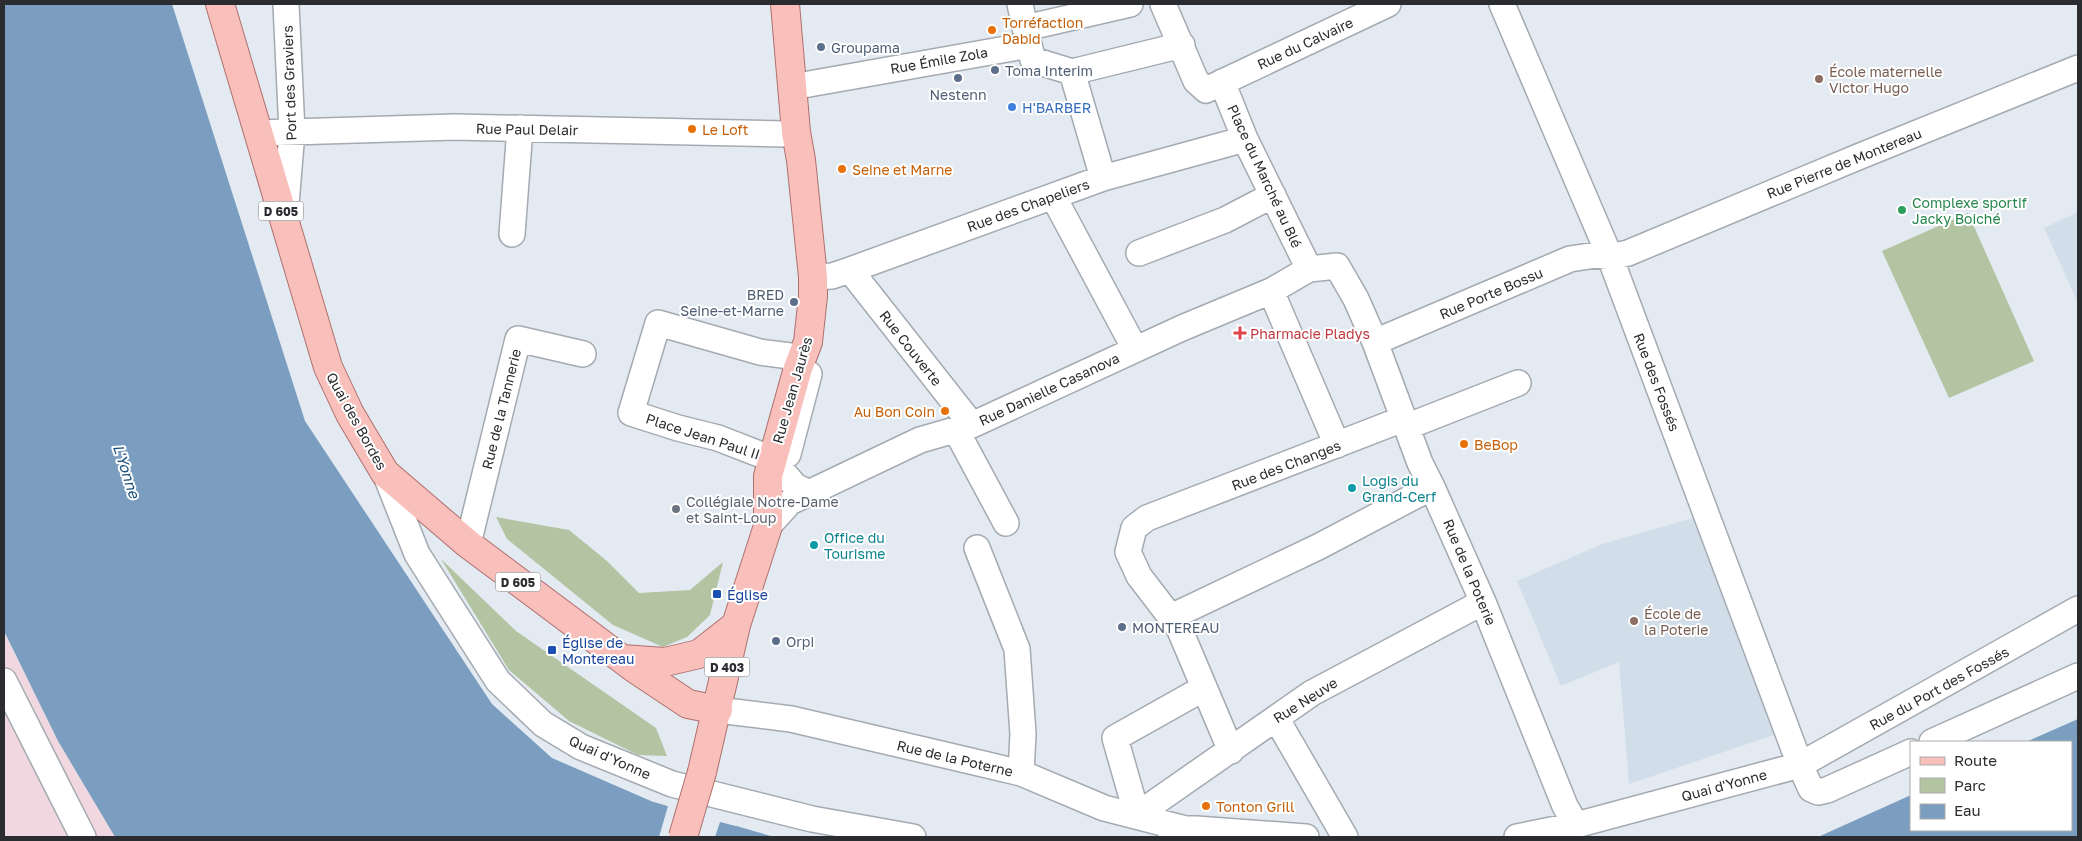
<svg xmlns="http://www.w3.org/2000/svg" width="2082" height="841" font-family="'Golos Text',sans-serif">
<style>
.built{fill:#d2ddea}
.industrial{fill:#f1d8e0}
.green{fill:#b2c4a2}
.water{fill:#7b9ec0}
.pier{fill:#e4eaf2}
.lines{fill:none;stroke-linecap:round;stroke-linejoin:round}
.minor-casing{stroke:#a4aab1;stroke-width:28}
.major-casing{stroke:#ae706d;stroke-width:30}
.minor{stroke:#fff;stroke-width:25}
.major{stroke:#f9bfbb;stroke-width:28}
.major-bridge-casing{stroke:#ae706d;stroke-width:30;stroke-linecap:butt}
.major-bridge{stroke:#f9bfbb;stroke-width:28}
.food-dot{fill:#e8710a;stroke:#fff;stroke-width:2}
.service-dot{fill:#5c6f8a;stroke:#fff;stroke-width:2}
.education-dot{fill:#8d6e63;stroke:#fff;stroke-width:2}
.shop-dot{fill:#3f7fe0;stroke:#fff;stroke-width:2}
.leisure-dot{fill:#2e9e5b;stroke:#fff;stroke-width:2}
.health-dot{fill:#e0444e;stroke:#fff;stroke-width:2}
.culture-dot{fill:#0f9aa8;stroke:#fff;stroke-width:2}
.worship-dot{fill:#6b7280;stroke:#fff;stroke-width:2}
.transit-dot{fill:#1a4fb4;stroke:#fff;stroke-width:2}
.labels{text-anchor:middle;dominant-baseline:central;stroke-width:4;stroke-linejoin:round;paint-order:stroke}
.shield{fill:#fff;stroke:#6a6b6d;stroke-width:1}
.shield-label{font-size:12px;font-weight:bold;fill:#2a2c2f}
.food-label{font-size:14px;fill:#c56008;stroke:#fff;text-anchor:start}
.street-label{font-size:14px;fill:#2a2c2f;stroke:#fff}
.service-label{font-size:14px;fill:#4e5e75;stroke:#fff;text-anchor:start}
.education-label{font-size:14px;fill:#785e54;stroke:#fff;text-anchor:start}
.shop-label{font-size:14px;fill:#366cbe;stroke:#fff;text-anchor:start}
.leisure-label{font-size:14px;fill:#27864d;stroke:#fff;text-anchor:start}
.health-label{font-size:14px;fill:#be3a42;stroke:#fff;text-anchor:start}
.culture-label{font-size:14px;fill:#0d838f;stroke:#fff;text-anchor:start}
.worship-label{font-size:14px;fill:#5b616d;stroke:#fff;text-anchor:start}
.transit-label{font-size:14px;fill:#164399;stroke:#fff;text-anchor:start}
.water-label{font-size:15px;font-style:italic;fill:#1a4f7c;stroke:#fff}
</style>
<rect width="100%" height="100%" fill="#e4eaf2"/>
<path class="built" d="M 2078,212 L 2078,303 L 2044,228 Z
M 1693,518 L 1777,734 L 1629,784 L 1619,662 L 1561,686 L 1517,581 L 1602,544 Z"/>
<path class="industrial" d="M 4,632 L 58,741 L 115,837 L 4,837 Z"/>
<path class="green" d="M 1968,213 L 2034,361 L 1949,398 L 1882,251 Z
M 496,517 L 569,530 L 607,561 L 639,593 L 690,590 L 723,562 L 710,615 L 687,637 L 663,647 L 613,625 L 507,539 Z
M 441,559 L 516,631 L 656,728 L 667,756 L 638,755 L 569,721 L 509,670 Z"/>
<path class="water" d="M 4,4 L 172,4 L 305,421 L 492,704 L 552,758 L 651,801 L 774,837 L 115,837 L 58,741 L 4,631 Z
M 2078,719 L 2078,837 L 1818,837 L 1911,795 L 1911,830 L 2071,830 L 2071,742 L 2026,742 Z"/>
<path class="pier" d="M 652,799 L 737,823 L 736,826 L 720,822 L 715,837 L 659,837 L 668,806 L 651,801 Z"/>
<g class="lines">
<g class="minor-casing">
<path id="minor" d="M 1020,4 L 1025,28 L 1130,4
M 1163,4 L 1196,81 L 1206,90 L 1388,4
M 1502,4 L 1610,257 L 1800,765 L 1811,789 L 1818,792 L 1827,790 L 1911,752
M 1072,72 L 1182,45
M 1072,72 L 1103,178
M 1222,82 L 1245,139 L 1309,269
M 792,87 L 1029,45 L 1033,60 L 1072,72
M 258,133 L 455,127 L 785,134 L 796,132
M 1053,196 L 1135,349
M 285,216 L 292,132 L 286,4
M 512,234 L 520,128
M 1139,253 L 1225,220 L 1273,195
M 850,270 L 972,425
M 813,277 L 832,276 L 850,270 L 1103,178 L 1245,139
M 1271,291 L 1337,445
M 658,323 L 760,352 L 790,356 L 798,368 L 809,374 L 788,454 L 772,459 L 718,438 L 678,428 L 631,413 Z
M 1375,342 L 1570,259 L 1596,255 L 1610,257 L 1628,253 L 1858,157 L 2078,68
M 1406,427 L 1518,383
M 956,430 L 1006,523
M 772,459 L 795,486 L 807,492
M 385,473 L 417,554 L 498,681 L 543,724 L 581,747 L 672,784 L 812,819 L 913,837
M 768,526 L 790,502 L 920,440 L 972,425 L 1182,328 L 1271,291 L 1309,269 L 1337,266 L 1356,299 L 1375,342 L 1420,463 L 1432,487 L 1483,602 L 1565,806 L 1576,825
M 468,544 L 518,339 L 583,354
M 977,548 L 1017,649 L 1023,734 L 1021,773
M 1171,617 L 1318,547 L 1432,487
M 4,681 L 83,837
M 1204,688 L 1115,738 L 1137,815 L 1312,693 L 1483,602
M 718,710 L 791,719 L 979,763 L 1021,773 L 1104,808 L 1186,829
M 1276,718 L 1345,837
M 1932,742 L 2078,676
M 1231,751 L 1179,628 L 1139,576 L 1128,552 L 1134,528 L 1147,518 L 1403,419
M 1171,837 L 1186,829 L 1196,829 L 1306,837
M 1517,837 L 1576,825 L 1800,765 L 2078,609"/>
</g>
<g class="major-casing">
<path id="major" d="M 220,4 L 328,367 L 350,414 L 385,473 L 468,544 L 634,668 L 688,704 L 718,710
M 622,659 L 665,662 L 699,654 L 736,625
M 702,772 L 736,625 L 768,526 L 768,476 L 798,368 L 808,342 L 813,296 L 813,277 L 801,160 L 796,132 L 785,4"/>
</g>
<use href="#minor" class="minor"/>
<use href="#major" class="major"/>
<g class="major-bridge-casing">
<path id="major-bridge" d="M 683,837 L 702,772"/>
</g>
<use href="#major-bridge" class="major-bridge"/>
</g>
<g class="food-dot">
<circle cx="992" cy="30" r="5"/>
<circle cx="692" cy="129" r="5"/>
<circle cx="842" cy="169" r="5"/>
<circle cx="945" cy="411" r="5"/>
<circle cx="1464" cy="444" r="5"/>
<circle cx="1206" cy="806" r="5"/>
</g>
<g class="service-dot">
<circle cx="821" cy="47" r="5"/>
<circle cx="995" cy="70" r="5"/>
<circle cx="958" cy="78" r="5"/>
<circle cx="794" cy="302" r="5"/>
<circle cx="1122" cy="627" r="5"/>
<circle cx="776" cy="641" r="5"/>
</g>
<g class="education-dot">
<circle cx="1819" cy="79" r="5"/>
<circle cx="1634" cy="621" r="5"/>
</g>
<circle class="shop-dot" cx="1012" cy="107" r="5"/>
<circle class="leisure-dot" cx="1902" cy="210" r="5"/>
<path class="health-dot" d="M1237.5 325.5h5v5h5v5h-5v5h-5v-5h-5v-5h5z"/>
<g class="culture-dot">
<circle cx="1352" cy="488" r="5"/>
<circle cx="814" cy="545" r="5"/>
</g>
<circle class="worship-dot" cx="676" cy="509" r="5"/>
<g class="transit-dot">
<rect x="712" y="589" width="10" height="10" rx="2.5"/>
<rect x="547" y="645" width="10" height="10" rx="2.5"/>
</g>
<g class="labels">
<g class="shield">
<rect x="258.5" y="201.5" width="45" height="19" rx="4"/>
<rect x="495.5" y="572.5" width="45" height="19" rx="4"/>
<rect x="704.5" y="657.5" width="45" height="19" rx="4"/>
</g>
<g class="shield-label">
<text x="281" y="211">D 605</text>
<text x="518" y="582">D 605</text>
<text x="727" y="667">D 403</text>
</g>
<g class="food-label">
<text x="1002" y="22">Torréfaction<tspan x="1002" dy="16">Dabid</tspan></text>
<text x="702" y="129">Le Loft</text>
<text x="852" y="169">Seine et Marne</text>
<text x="935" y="411" text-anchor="end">Au Bon Coin</text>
<text x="1474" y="444">BeBop</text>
<text x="1216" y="806">Tonton Grill</text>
</g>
<g class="street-label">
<text transform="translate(1305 43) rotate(-25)">Rue du Calvaire</text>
<text transform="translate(939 60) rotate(-10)">Rue Émile Zola</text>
<text transform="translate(289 83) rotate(-92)">Port des Graviers</text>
<text transform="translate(527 129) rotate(1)">Rue Paul Delair</text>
<text transform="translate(1844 163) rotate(-22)">Rue Pierre de Montereau</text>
<text transform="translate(1265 176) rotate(65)">Place du Marché au Blé</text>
<text transform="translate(1028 205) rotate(-20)">Rue des Chapeliers</text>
<text transform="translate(1491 293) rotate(-23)">Rue Porte Bossu</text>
<text transform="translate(911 348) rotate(52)">Rue Couverte</text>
<text transform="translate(1657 382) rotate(69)">Rue des Fossés</text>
<text transform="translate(1049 389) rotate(-25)">Rue Danielle Casanova</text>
<text transform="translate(792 390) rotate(-74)">Rue Jean Jaurès</text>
<text transform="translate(501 409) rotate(-76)">Rue de la Tannerie</text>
<text transform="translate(357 421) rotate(61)">Quai des Bordes</text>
<text transform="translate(703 436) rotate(18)">Place Jean Paul II</text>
<text transform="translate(1286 465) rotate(-21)">Rue des Changes</text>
<text transform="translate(1470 572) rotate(67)">Rue de la Poterie</text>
<text transform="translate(1939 688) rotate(-29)">Rue du Port des Fossés</text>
<text transform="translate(1305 700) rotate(-32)">Rue Neuve</text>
<text transform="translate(610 757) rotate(24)">Quai d'Yonne</text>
<text transform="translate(955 758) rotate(13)">Rue de la Poterne</text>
<text transform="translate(1724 785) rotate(-15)">Quai d'Yonne</text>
</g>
<g class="service-label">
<text x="831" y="47">Groupama</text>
<text x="1005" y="70">Toma Interim</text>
<text x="958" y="94" text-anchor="middle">Nestenn</text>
<text x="784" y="294" text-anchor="end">BRED<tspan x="784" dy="16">Seine-et-Marne</tspan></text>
<text x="1132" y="627">MONTEREAU</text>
<text x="786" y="641">Orpi</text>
</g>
<g class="education-label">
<text x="1829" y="71">École maternelle<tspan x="1829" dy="16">Victor Hugo</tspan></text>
<text x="1644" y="613">École de<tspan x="1644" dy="16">la Poterie</tspan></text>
</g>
<g class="shop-label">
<text x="1022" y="107">H'BARBER</text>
</g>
<g class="leisure-label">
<text x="1912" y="202">Complexe sportif<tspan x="1912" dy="16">Jacky Boiché</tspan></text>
</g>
<g class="health-label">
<text x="1250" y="333">Pharmacie Pladys</text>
</g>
<g class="culture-label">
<text x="1362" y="480">Logis du<tspan x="1362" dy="16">Grand-Cerf</tspan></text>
<text x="824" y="537">Office du<tspan x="824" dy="16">Tourisme</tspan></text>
</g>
<g class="worship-label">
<text x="686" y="501">Collégiale Notre-Dame<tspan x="686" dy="16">et Saint-Loup</tspan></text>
</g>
<g class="transit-label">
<text x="727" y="594">Église</text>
<text x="562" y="642">Église de<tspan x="562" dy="16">Montereau</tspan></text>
</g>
<g class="water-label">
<text transform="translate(127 471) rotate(72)">L'Yonne</text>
</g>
</g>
<rect width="2082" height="841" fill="none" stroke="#2a2c2f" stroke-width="10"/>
<rect x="1910" y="741" width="162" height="90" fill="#ffffff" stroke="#aaabac"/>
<rect x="1920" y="757" width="25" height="8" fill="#f9bfbb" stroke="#aaabac"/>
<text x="1954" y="766" font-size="15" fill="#2a2c2f">Route</text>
<rect x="1920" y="778" width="25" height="15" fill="#b2c4a2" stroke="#aaabac"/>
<text x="1954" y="791" font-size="15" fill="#2a2c2f">Parc</text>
<rect x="1920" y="804" width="25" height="15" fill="#7b9ec0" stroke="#aaabac"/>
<text x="1954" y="816" font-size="15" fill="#2a2c2f">Eau</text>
</svg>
